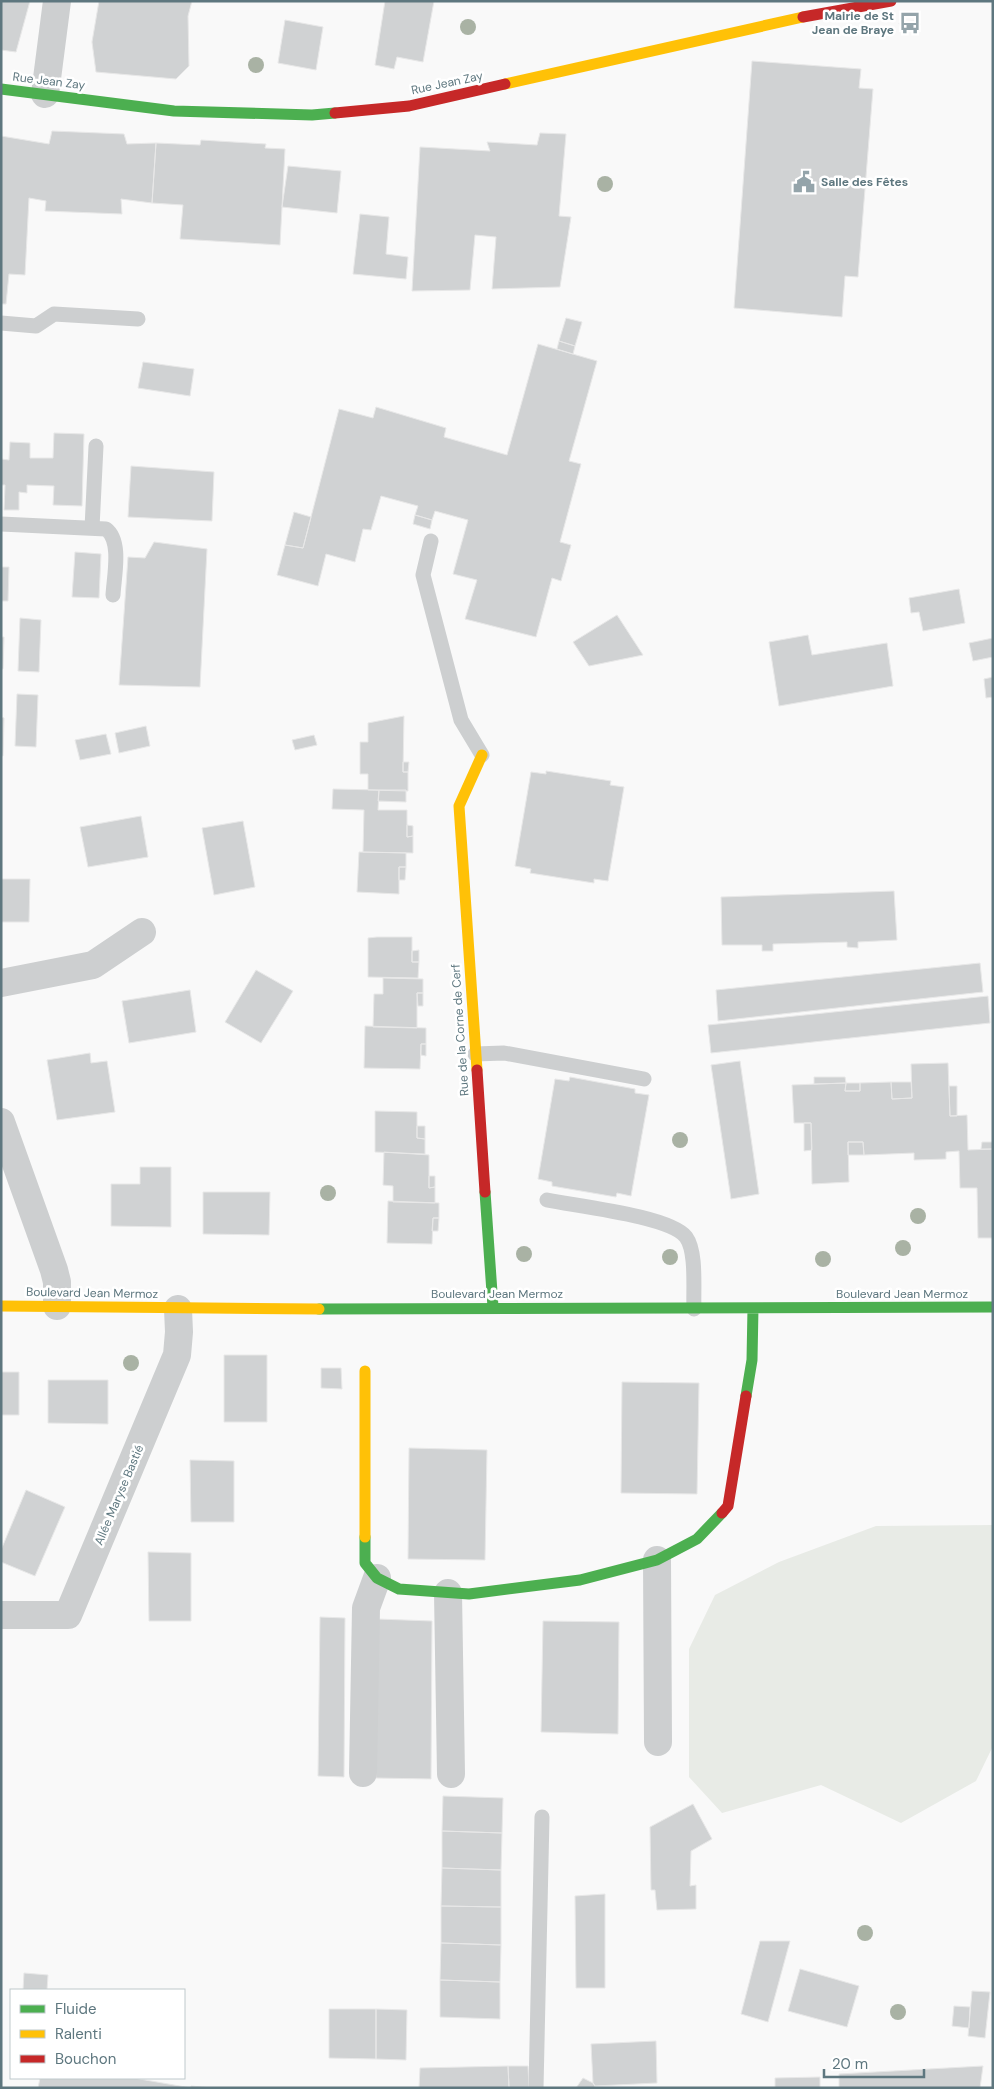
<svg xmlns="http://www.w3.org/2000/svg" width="994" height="2089" font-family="'DM Sans',sans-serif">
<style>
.green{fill:#e8ebe6}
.building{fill:#d0d2d3;stroke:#e8e8e8}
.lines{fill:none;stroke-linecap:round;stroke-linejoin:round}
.lane{stroke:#cdcfd0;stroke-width:15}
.street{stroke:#cdcfd0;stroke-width:28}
.fast{stroke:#4caf50;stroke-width:11}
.slow{stroke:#ffc107;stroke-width:11}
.jam{stroke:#c62828;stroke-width:11}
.tree{fill:#a9b2a4}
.labels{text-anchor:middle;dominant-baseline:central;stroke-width:5;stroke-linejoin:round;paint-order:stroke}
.poi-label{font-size:12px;font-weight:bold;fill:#5e777f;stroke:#fff;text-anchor:end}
.street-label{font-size:12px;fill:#5e777f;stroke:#fff}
</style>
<rect width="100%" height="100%" fill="#f9f9f9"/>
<path class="green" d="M 993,1525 L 993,1746 L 976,1781 L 901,1823 L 821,1785 L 722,1813 L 689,1777 L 689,1649 L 715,1595 L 779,1562 L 876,1526 Z"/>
<path class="building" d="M 1,1 L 30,1 L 16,52 L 1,50 Z
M 99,1 L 192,1 L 188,16 L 189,66 L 176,79 L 96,72 L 92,42 Z
M 385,1 L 434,1 L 423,62 L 397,57 L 394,69 L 375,65 Z
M 285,20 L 323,27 L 316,70 L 278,63 Z
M 919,20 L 920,25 L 901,29 L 899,23 Z
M 752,61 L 861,69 L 859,88 L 873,89 L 858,277 L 845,276 L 842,317 L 734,308 Z
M 52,131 L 124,134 L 127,144 L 156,143 L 152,203 L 121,199 L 122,214 L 45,211 L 46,201 L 29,198 L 25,275 L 9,274 L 6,304 L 1,304 L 1,136 L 49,144 Z
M 540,133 L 566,134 L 559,216 L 571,217 L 560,287 L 492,289 L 496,237 L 475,235 L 470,290 L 412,291 L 420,147 L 490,151 L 487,142 L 537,145 Z
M 201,140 L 266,144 L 265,148 L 285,149 L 280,245 L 180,239 L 183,205 L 152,203 L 156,143 L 200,145 Z
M 288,166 L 341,171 L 337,213 L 282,207 Z
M 360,214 L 389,217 L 386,254 L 408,257 L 406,279 L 353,274 Z
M 566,318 L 582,322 L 575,346 L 559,341 Z
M 559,341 L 575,346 L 573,354 L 557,349 Z
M 538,344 L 597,361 L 569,461 L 581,464 L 560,542 L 571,545 L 561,581 L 552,578 L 536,637 L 465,619 L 477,580 L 453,574 L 468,520 L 435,511 L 432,520 L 415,515 L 418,506 L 381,496 L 371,530 L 363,529 L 355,562 L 326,554 L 318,586 L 277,575 L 285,545 L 303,548 L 339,409 L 373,418 L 376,407 L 446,428 L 444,437 L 507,455 Z
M 143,362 L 194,369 L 190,396 L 138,388 Z
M 54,433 L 84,434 L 82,506 L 53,505 L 54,486 L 27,485 L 27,493 L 19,492 L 19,510 L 4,510 L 5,485 L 1,485 L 1,459 L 9,460 L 10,442 L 30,443 L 30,458 L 53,458 Z
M 131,466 L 214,472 L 212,521 L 128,517 Z
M 294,512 L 311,517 L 303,548 L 285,545 Z
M 415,515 L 432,520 L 430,529 L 413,524 Z
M 154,542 L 207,549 L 200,687 L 119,685 L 128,557 L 145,558 Z
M 75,552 L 101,554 L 99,598 L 72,597 Z
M 1,567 L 9,567 L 8,601 L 1,601 Z
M 959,589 L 965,623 L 923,631 L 919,612 L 911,613 L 909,598 Z
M 617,615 L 643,655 L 589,666 L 573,642 Z
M 20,618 L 41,620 L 39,672 L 18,671 Z
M 808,635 L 812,655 L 887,643 L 893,686 L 779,706 L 769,642 Z
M 1,637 L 4,637 L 3,669 L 1,669 Z
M 993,638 L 993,657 L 973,661 L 969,643 Z
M 993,677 L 993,697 L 986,698 L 984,679 Z
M 17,694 L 38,695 L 36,747 L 15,746 Z
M 404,716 L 403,772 L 408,772 L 408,791 L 368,790 L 368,774 L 360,774 L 360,742 L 368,742 L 368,723 Z
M 1,717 L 4,718 L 3,756 L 1,756 Z
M 146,726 L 150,746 L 119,753 L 115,733 Z
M 106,734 L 111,754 L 80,760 L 75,740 Z
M 314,735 L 317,745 L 295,750 L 292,740 Z
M 403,762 L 409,762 L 408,772 L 403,772 Z
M 546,771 L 611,781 L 610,785 L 624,787 L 608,881 L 594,879 L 594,883 L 530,873 L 531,869 L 515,866 L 531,772 L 546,774 Z
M 333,789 L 379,790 L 378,810 L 407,810 L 407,837 L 413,836 L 413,853 L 363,852 L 364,810 L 332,809 Z
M 379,790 L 406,790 L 406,802 L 378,801 Z
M 141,816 L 148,857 L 88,867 L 80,827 Z
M 243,821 L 255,887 L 214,895 L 202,828 Z
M 407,825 L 413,826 L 413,836 L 407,837 Z
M 359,852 L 406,853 L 406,867 L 399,867 L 399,894 L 357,892 Z
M 399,867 L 406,867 L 405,880 L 399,880 Z
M 1,879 L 30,879 L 29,922 L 1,922 Z
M 894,891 L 897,940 L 858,942 L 858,948 L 847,947 L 847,942 L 773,944 L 773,951 L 762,951 L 762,945 L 722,945 L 721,897 Z
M 377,937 L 412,937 L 412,962 L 419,962 L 418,978 L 368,977 L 368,938 Z
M 419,950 L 419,962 L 412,962 L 412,951 Z
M 980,963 L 983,992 L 718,1021 L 716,990 Z
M 256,970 L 293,991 L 261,1043 L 225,1022 Z
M 383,978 L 423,979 L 423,993 L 417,993 L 417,1028 L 373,1027 L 374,994 L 383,994 Z
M 190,990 L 196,1032 L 129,1043 L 122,1001 Z
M 417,993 L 423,993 L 423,1006 L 418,1006 Z
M 988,996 L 990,1023 L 711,1053 L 708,1025 Z
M 365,1026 L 426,1028 L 426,1044 L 421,1044 L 420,1069 L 364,1068 Z
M 421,1044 L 426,1044 L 426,1056 L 421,1055 Z
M 90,1053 L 91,1063 L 107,1061 L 115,1112 L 57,1120 L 47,1060 Z
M 740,1061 L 759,1194 L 731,1199 L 711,1065 Z
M 948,1063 L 950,1116 L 967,1115 L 968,1150 L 993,1149 L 993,1238 L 978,1238 L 977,1188 L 960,1188 L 959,1151 L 946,1152 L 946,1159 L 914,1160 L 914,1153 L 864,1155 L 863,1142 L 848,1142 L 849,1182 L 812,1184 L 811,1123 L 794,1123 L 792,1085 L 846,1083 L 845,1091 L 860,1091 L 860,1083 L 891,1082 L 892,1099 L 912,1098 L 911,1064 Z
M 570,1077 L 635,1089 L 635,1093 L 649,1095 L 631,1196 L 617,1193 L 616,1197 L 552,1186 L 552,1182 L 538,1179 L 555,1079 L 569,1081 Z
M 814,1077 L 845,1077 L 846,1083 L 814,1084 Z
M 891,1082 L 911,1082 L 912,1098 L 892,1099 Z
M 846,1083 L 860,1083 L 860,1091 L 845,1091 Z
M 949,1086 L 957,1086 L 957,1116 L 950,1116 Z
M 375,1111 L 417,1112 L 417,1138 L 425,1139 L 425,1154 L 375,1152 Z
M 804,1123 L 811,1123 L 812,1150 L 804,1151 Z
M 417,1126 L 425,1126 L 425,1139 L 417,1138 Z
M 848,1142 L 863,1142 L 864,1155 L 848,1155 Z
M 982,1142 L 993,1142 L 993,1149 L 981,1149 Z
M 384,1152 L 429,1155 L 429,1188 L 435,1187 L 435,1203 L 393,1202 L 393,1186 L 383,1185 Z
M 140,1167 L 171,1167 L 171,1227 L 111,1226 L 111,1184 L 140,1184 Z
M 429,1176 L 435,1176 L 435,1187 L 429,1188 Z
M 203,1192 L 270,1192 L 269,1235 L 203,1234 Z
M 388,1201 L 439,1203 L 439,1218 L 433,1218 L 432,1244 L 387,1243 Z
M 433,1218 L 439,1218 L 438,1231 L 432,1231 Z
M 224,1355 L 267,1355 L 267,1422 L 224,1422 Z
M 321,1368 L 341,1368 L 342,1389 L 321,1388 Z
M 1,1372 L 19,1372 L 19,1415 L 1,1415 Z
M 48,1380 L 108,1380 L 108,1424 L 48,1423 Z
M 622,1382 L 699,1383 L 697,1494 L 621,1493 Z
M 409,1448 L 487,1450 L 485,1560 L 408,1559 Z
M 190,1460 L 234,1461 L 234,1522 L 191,1522 Z
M 26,1490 L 65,1507 L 35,1576 L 1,1562 L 1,1550 Z
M 148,1552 L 191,1553 L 191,1621 L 149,1621 Z
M 320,1617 L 345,1618 L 344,1777 L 318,1776 Z
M 377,1619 L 432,1621 L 431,1779 L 376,1778 Z
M 543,1621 L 619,1622 L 618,1734 L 541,1732 Z
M 443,1796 L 503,1798 L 502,1833 L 442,1831 Z
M 693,1804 L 712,1839 L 691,1851 L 690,1886 L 696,1885 L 696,1909 L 657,1910 L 655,1890 L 651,1890 L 650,1827 Z
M 442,1831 L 502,1833 L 501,1870 L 442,1868 Z
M 442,1868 L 501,1870 L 501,1907 L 441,1906 Z
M 605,1894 L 605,1988 L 576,1988 L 575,1896 Z
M 441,1906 L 501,1907 L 501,1945 L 441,1943 Z
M 760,1941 L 790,1941 L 768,2022 L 741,2014 Z
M 441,1943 L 501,1945 L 500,1982 L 440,1980 Z
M 800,1969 L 859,1986 L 847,2027 L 788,2011 Z
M 24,1973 L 48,1975 L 47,1990 L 23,1990 Z
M 440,1980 L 500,1982 L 500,2019 L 440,2017 Z
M 972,1991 L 990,1992 L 985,2038 L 968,2036 Z
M 954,2006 L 970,2007 L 969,2028 L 952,2026 Z
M 329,2009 L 376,2009 L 376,2059 L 329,2058 Z
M 376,2009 L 407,2010 L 406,2060 L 376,2059 Z
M 656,2041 L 657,2083 L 595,2086 L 593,2083 L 591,2044 Z
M 508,2066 L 509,2088 L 419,2088 L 420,2068 Z
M 508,2066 L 528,2066 L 529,2088 L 509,2088 Z
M 983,2066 L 980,2088 L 839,2088 L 839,2074 Z
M 820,2077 L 820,2088 L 775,2088 L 775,2078 Z
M 40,2078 L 134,2078 L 191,2088 L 38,2088 Z
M 583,2078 L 593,2083 L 595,2086 L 594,2088 L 576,2088 Z
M 191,2086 L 211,2088 L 191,2088 Z"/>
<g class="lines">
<path class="lane" d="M 1,323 L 36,326 L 54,314 L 138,319
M 1,524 L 106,529 C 122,541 114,576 113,595
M 92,528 L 96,446
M 431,541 L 423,575 L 461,720 L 482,755
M 475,1054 L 504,1053 L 644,1079
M 547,1200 C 575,1206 670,1216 686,1237 C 697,1252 693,1290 694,1309
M 536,2088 L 542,1817"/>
<path class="street" d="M 45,94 L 57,1
M 1,983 L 93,965 L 142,932
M 1,1122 L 54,1270 L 57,1282 L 57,1306
M 657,1560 L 658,1742
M 448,1593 L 451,1774
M 1,1615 L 68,1615 L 177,1355 L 179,1332 L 178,1309
M 363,1773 L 366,1608 L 377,1578"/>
<path class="fast" d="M 1,89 L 174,111 L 312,115 L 335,113
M 485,1192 L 493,1307
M 319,1309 L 993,1307
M 746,1396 L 752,1360 L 753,1308
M 365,1537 L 365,1563 L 377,1578 L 399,1589 L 469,1594 L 580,1580 L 657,1560 L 697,1539 L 722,1513"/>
<path class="slow" d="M 505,84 L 803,17
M 477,1070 L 459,806 L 482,755
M 1,1306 C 107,1306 213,1309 319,1309
M 365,1371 L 365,1537"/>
<path class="jam" d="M 803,17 L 891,1
M 335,113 L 409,106 L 505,84
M 477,1070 L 485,1192
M 722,1513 L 728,1506 L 746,1396"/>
</g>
<g class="tree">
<circle cx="468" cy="27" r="8"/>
<circle cx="256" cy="65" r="8"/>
<circle cx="605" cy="184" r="8"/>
<circle cx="680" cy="1140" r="8"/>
<circle cx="328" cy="1193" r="8"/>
<circle cx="918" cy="1216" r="8"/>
<circle cx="903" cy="1248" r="8"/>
<circle cx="524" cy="1254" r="8"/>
<circle cx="670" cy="1257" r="8"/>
<circle cx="823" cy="1259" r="8"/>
<circle cx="131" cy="1363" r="8"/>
<circle cx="865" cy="1933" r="8"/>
<circle cx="898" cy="2012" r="8"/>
</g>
<defs>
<g id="bus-bare" transform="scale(1.725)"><path d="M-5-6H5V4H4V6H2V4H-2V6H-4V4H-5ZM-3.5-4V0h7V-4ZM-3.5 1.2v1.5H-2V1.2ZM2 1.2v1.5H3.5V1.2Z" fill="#94a4aa" stroke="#fff" stroke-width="2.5" paint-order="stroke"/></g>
<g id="civic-bare" transform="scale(1.725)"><path d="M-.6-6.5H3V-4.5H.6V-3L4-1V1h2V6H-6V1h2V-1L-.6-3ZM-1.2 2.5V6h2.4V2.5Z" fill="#94a4aa" stroke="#fff" stroke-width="2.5" paint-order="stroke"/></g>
</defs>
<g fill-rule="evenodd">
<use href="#bus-bare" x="910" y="23"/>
<use href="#civic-bare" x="804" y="182"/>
</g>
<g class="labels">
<g class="poi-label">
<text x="894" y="16">Mairie de St<tspan x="894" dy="14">Jean de Braye</tspan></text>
<text x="821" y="182" text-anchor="start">Salle des Fêtes</text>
</g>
<g class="street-label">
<text transform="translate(49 81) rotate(7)">Rue Jean Zay</text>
<text transform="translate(447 83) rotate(-12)">Rue Jean Zay</text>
<text transform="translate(460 1030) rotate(-94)">Rue de la Corne de Cerf</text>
<text transform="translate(92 1293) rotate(1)">Boulevard Jean Mermoz</text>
<text x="497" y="1294">Boulevard Jean Mermoz</text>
<text x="902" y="1294">Boulevard Jean Mermoz</text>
<text transform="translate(119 1495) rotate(-67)">Allée Maryse Bastié</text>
</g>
</g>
<rect width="994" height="2089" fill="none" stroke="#5e777f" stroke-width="5"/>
<rect x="10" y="1989" width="175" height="90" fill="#ffffff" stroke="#bfc9cc"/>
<rect x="20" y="2005" width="25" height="8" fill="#4caf50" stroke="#bfc9cc"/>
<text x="55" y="2014" font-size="15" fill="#5e777f">Fluide</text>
<rect x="20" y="2030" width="25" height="8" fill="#ffc107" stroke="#bfc9cc"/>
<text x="55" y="2039" font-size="15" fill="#5e777f">Ralenti</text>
<rect x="20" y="2055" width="25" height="8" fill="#c62828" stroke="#bfc9cc"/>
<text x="55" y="2064" font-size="15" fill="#5e777f">Bouchon</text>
<path d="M824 2069v8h100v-8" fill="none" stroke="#5e777f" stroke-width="2.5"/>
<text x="832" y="2069" font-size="15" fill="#5e777f" stroke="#ffffff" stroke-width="4" paint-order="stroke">20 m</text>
</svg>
